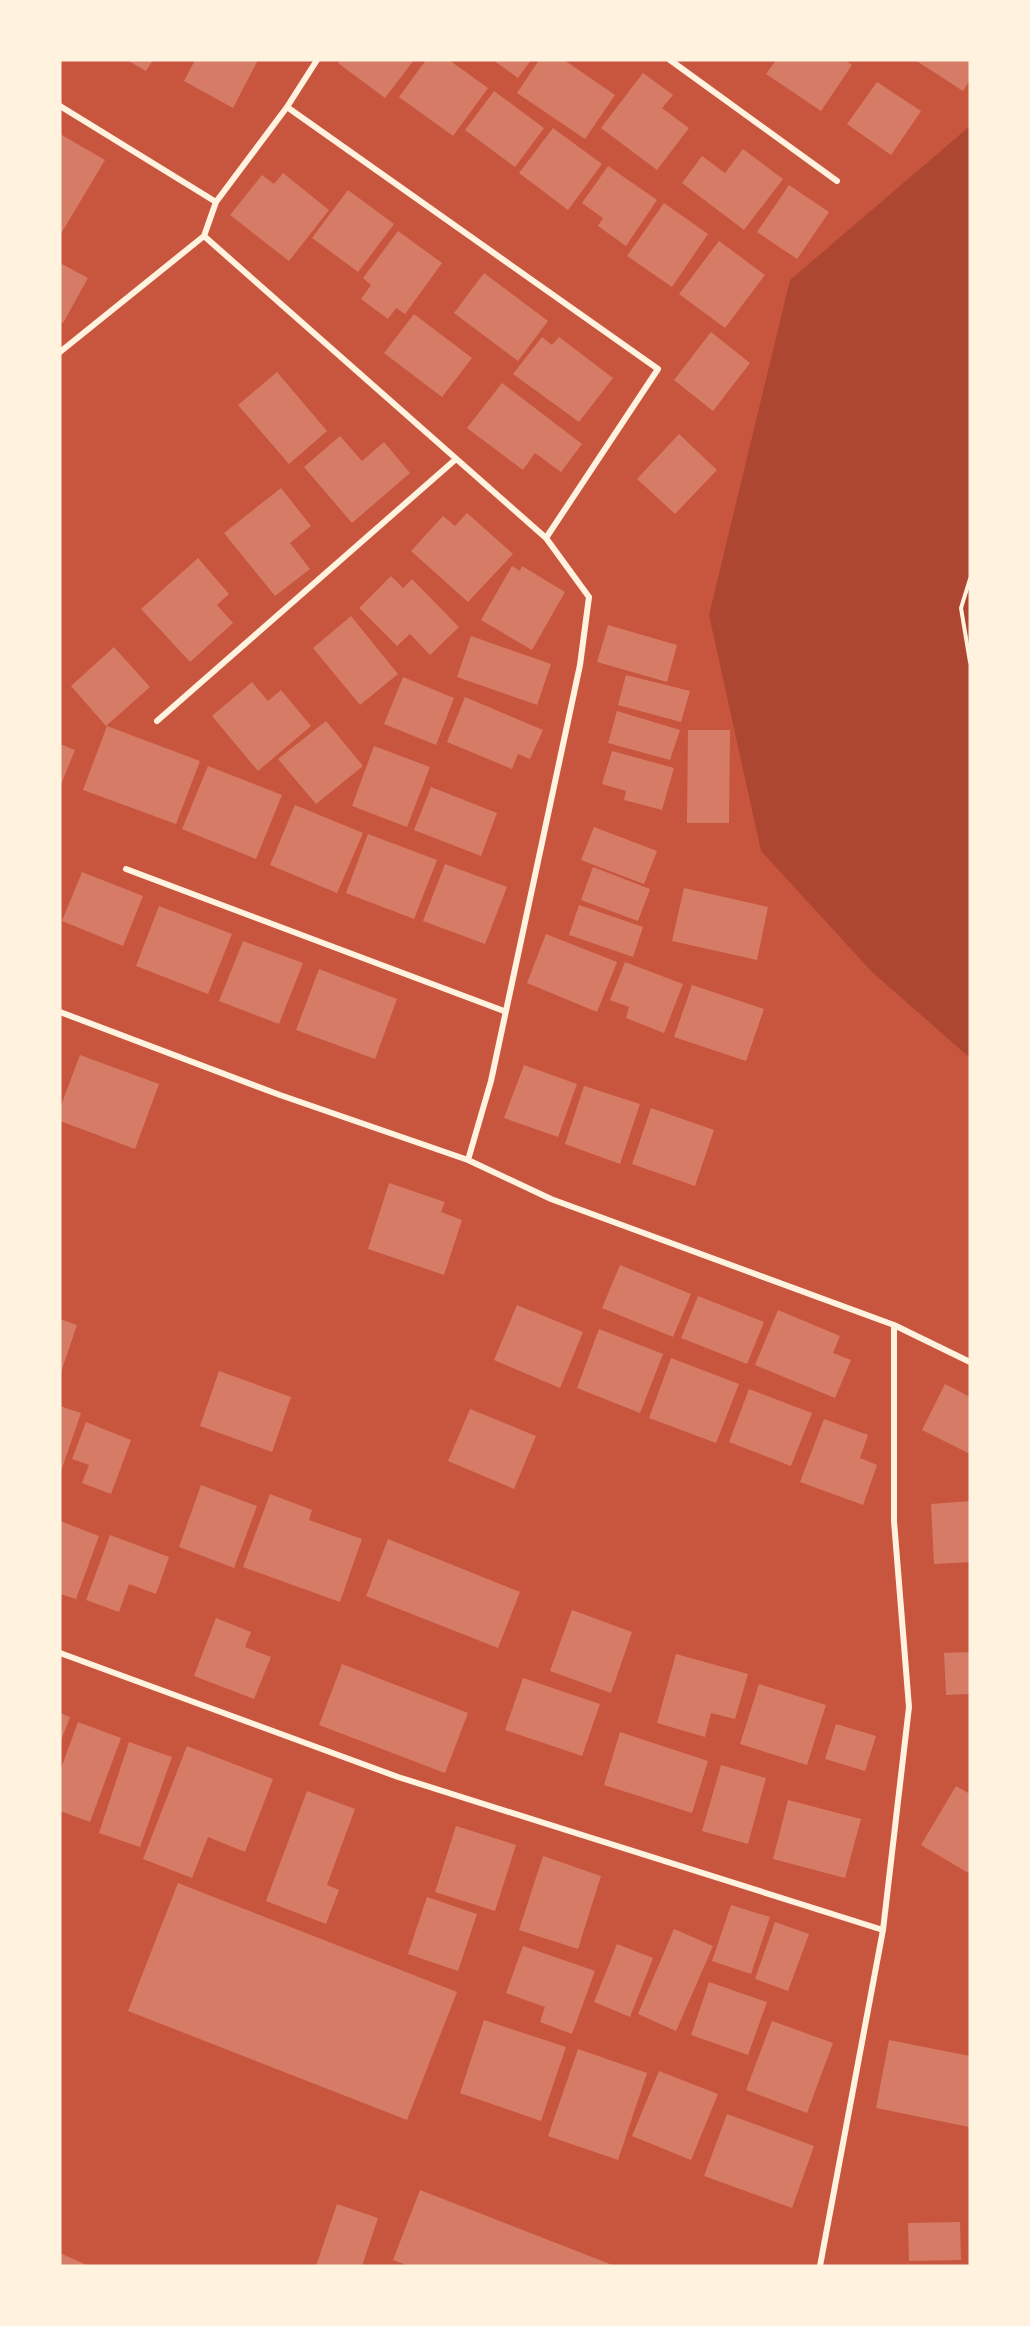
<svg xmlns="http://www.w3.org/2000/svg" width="1030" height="2326" font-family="Jost,sans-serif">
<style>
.green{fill:#ae4732}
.building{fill:#d67c66}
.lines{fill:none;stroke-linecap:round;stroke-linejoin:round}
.path{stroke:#fff3e0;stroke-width:4}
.minor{stroke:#fff3e0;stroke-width:6}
</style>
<rect width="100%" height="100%" fill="#c8553d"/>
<path class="green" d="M 970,126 L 970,1058 L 872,972 L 761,851 L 709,615 L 790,280 Z"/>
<path class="building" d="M 127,60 L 153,60 L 146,71 Z
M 195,60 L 258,60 L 233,108 L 184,81 Z
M 341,60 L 414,60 L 385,98 L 338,63 Z
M 426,60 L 449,60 L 488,88 L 453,136 L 399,97 Z
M 493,60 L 531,60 L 518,78 Z
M 539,60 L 564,60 L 615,95 L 585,139 L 517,93 Z
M 776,60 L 845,60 L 852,65 L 821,111 L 766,74 Z
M 915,60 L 970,60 L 970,80 L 963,91 Z
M 643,73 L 673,95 L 662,108 L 689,128 L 657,170 L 601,128 Z
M 877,82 L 921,111 L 891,155 L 847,124 Z
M 494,91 L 544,128 L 515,167 L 465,130 Z
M 553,128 L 602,164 L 568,210 L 519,173 Z
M 60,134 L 105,160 L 62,232 L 60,230 Z
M 743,149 L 783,179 L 744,230 L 682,183 L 702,156 L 725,173 Z
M 608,166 L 657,200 L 626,246 L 598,226 L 603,218 L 582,203 Z
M 283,173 L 329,210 L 289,261 L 230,215 L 262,175 L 274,184 Z
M 789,185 L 829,212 L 797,259 L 757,232 Z
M 348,190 L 394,224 L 358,272 L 312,238 Z
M 664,203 L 708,234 L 672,287 L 627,256 Z
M 398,231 L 442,263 L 405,314 L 396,308 L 388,319 L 361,299 L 371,285 L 363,278 Z
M 719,241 L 765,275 L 725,328 L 679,294 Z
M 60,263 L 88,278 L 63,323 L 60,321 Z
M 484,273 L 548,321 L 518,361 L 454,313 Z
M 414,314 L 472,358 L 442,397 L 384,353 Z
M 711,332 L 750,363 L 713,411 L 674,380 Z
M 542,337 L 552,345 L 559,337 L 613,378 L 579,422 L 513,374 Z
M 277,372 L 327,431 L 289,464 L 238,405 Z
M 502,383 L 582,444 L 561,472 L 535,453 L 523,470 L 467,428 Z
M 679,434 L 717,470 L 675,514 L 637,479 Z
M 340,436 L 362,461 L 384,442 L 410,473 L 352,523 L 304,467 Z
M 281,488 L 311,526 L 290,543 L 310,569 L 275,596 L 224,533 Z
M 467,513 L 513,554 L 468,602 L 411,551 L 443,516 L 455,526 Z
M 198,558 L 229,594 L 217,605 L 233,623 L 190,662 L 141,609 Z
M 512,566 L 520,571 L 522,566 L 565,592 L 532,650 L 481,620 Z
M 391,576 L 403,588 L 412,579 L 459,627 L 430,655 L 410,634 L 397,646 L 359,608 Z
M 351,616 L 398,674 L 360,705 L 313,648 Z
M 608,625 L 677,645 L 667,682 L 597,662 Z
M 471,636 L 551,664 L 537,705 L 457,677 Z
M 114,647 L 150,687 L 106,726 L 71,686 Z
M 626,675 L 690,691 L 681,722 L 618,705 Z
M 403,677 L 454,698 L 436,745 L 384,724 Z
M 252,682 L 268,701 L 281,690 L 311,726 L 258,771 L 212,716 Z
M 465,697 L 543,730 L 530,759 L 518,754 L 512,769 L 447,742 Z
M 617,711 L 680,730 L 670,760 L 608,743 Z
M 326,721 L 363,766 L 316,804 L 278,759 Z
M 107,726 L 200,761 L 176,824 L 83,790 Z
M 688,730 L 730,730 L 729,823 L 687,823 Z
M 60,744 L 75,750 L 60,787 Z
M 374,746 L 430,767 L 407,827 L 352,806 Z
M 612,751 L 674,768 L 662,810 L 624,800 L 626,791 L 602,784 Z
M 208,766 L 282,795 L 256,859 L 182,829 Z
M 431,787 L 497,813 L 481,856 L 414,830 Z
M 295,805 L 363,833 L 337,893 L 270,865 Z
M 594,827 L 657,851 L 644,884 L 581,860 Z
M 368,834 L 437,860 L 414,919 L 346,893 Z
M 445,864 L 507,887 L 485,944 L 423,921 Z
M 593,867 L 650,889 L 638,921 L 581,900 Z
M 82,872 L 143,896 L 123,946 L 62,921 Z
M 684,888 L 768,907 L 757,960 L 672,941 Z
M 579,905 L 643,927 L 633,957 L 569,935 Z
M 159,906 L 232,934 L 208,994 L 136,966 Z
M 546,934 L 617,962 L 597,1012 L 527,983 Z
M 243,941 L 303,963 L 279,1024 L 219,1001 Z
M 625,962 L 683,984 L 664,1033 L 626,1018 L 629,1007 L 610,1000 Z
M 319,969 L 397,999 L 375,1059 L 296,1030 Z
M 692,985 L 764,1009 L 746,1061 L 674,1037 Z
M 80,1055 L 159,1084 L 135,1149 L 60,1121 L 60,1108 Z
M 524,1065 L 577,1084 L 558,1137 L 504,1118 Z
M 584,1086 L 640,1104 L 620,1164 L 565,1144 Z
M 651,1108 L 714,1130 L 695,1186 L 632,1164 Z
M 389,1183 L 445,1202 L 441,1212 L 462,1220 L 444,1275 L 368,1249 Z
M 620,1265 L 691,1294 L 673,1337 L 602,1308 Z
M 698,1296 L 764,1322 L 747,1364 L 681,1338 Z
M 517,1305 L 583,1332 L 560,1388 L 494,1360 Z
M 778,1310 L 840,1336 L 833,1353 L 851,1360 L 835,1398 L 755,1365 Z
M 60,1319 L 77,1325 L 60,1375 Z
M 599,1329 L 663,1354 L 640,1413 L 577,1388 Z
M 671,1358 L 739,1384 L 716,1443 L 649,1418 Z
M 219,1371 L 291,1397 L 272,1452 L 200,1426 Z
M 945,1384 L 970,1397 L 970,1454 L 922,1430 Z
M 749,1389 L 812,1413 L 791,1466 L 729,1442 Z
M 60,1406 L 81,1413 L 60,1474 Z
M 470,1409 L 536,1436 L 514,1489 L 448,1461 Z
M 824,1419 L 868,1435 L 860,1458 L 877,1465 L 863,1505 L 800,1482 Z
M 86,1422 L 131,1440 L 111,1494 L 82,1483 L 89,1465 L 72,1459 Z
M 201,1485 L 257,1506 L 234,1568 L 179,1547 Z
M 270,1494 L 312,1510 L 309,1520 L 362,1539 L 340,1602 L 243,1567 Z
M 970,1501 L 970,1562 L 934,1564 L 931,1504 Z
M 60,1521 L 99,1536 L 76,1599 L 60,1594 Z
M 110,1535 L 169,1557 L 156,1594 L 129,1584 L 119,1612 L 86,1600 Z
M 388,1539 L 520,1592 L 498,1648 L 366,1596 Z
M 572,1610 L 632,1632 L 611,1693 L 550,1671 Z
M 216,1618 L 251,1632 L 245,1647 L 271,1657 L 254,1699 L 194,1676 Z
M 970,1652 L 970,1694 L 946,1695 L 944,1653 Z
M 676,1654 L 748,1674 L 735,1719 L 711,1713 L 705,1737 L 657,1723 Z
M 342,1664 L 468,1713 L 445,1773 L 319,1725 Z
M 523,1678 L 600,1704 L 582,1756 L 505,1730 Z
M 759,1684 L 826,1705 L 807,1765 L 740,1744 Z
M 60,1713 L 70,1717 L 60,1743 Z
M 78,1722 L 121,1738 L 90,1822 L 60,1811 L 60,1771 Z
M 836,1724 L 876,1736 L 865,1771 L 825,1759 Z
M 620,1732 L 708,1761 L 692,1813 L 604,1785 Z
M 129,1742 L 172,1757 L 140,1847 L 99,1833 Z
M 187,1746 L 273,1779 L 245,1852 L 208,1837 L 192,1878 L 143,1859 Z
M 721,1765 L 766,1778 L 748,1844 L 702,1831 Z
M 956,1786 L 970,1794 L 970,1874 L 921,1845 Z
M 307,1791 L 355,1809 L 327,1885 L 339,1890 L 326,1924 L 266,1901 Z
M 788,1800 L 861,1819 L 845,1878 L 773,1859 Z
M 456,1826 L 516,1845 L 495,1911 L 435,1892 Z
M 543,1856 L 601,1876 L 578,1949 L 519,1930 Z
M 178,1883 L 457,1992 L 407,2120 L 128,2011 Z
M 427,1897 L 477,1914 L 458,1971 L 408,1954 Z
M 731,1905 L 770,1917 L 751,1974 L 712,1961 Z
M 775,1922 L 809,1934 L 788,1991 L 755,1979 Z
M 674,1929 L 713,1946 L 676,2031 L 638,2014 Z
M 617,1944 L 653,1958 L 630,2017 L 594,2002 Z
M 523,1946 L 595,1971 L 572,2034 L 540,2022 L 545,2007 L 506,1993 Z
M 709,1982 L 767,2002 L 748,2055 L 691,2035 Z
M 484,2020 L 566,2047 L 541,2121 L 460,2093 Z
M 772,2021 L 833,2043 L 807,2113 L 746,2090 Z
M 889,2040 L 970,2056 L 969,2127 L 876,2108 Z
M 578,2049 L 647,2073 L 618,2160 L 548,2136 Z
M 659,2071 L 718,2094 L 691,2160 L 632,2136 Z
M 727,2114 L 814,2146 L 792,2208 L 704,2176 Z
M 420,2190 L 615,2266 L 409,2266 L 393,2260 Z
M 337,2204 L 378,2218 L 362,2266 L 316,2266 Z
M 960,2222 L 961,2260 L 909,2261 L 908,2223 Z
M 60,2253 L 89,2266 L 60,2266 Z"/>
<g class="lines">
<path class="path" d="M 970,579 L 961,608 L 970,662"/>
<path class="minor" d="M 317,60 L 287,107 L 658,369 L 546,538 L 589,597 L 580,665 L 491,1081 L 468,1160
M 670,60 L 837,181
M 60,106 L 216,202
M 287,107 L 216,202 L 204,236 L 546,538
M 60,352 L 204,236
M 157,721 L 456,459
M 126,869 L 504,1011
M 60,1012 L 280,1095 L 468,1160 L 551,1199 L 894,1325 L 970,1362
M 60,1653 L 398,1777 L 883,1930 L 909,1707 L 894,1521 L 894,1325
M 820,2266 L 883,1930"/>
</g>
<rect width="1030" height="2326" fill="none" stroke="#fff3e0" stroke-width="123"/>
</svg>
